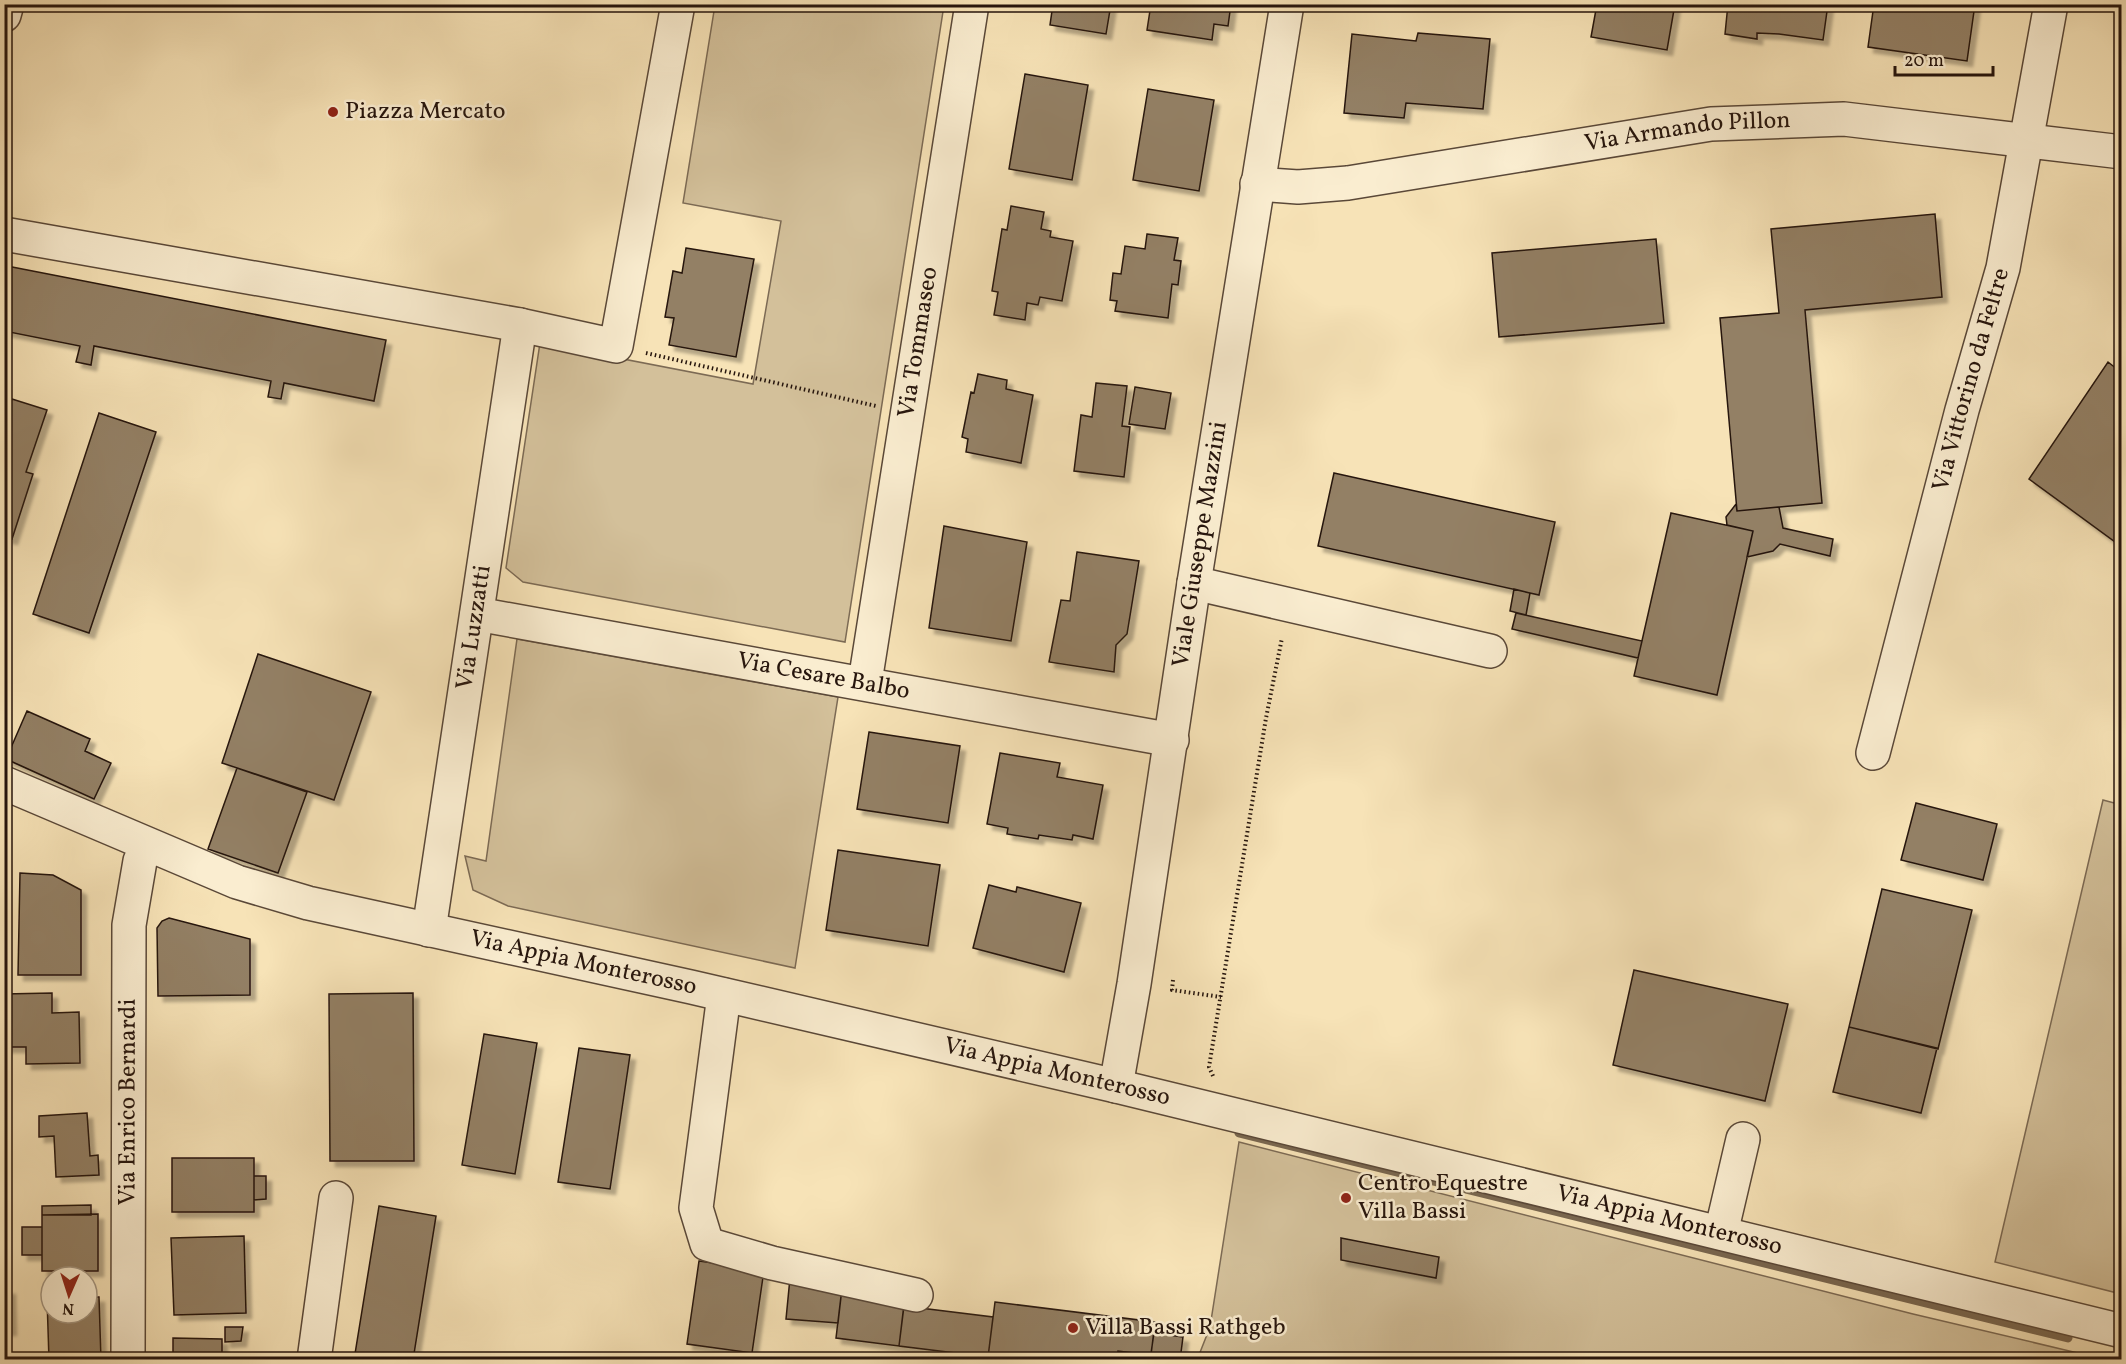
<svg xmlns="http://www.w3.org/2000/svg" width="2126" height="1364" font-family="Vollkorn,serif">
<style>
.green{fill:#d3c09a;stroke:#7c6a54;stroke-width:1.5}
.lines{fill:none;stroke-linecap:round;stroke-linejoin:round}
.stream{stroke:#796750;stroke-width:9}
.building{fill:#938065;stroke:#26150d;stroke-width:1.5;filter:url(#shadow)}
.minor-casing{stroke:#5a4838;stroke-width:36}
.path{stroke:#26150d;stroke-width:4;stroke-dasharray:1.5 3;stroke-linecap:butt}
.minor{stroke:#faedd0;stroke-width:33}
.poi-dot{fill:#8f2418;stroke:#faedd0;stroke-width:2}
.labels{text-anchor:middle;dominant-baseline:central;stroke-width:5;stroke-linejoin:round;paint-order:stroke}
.poi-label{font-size:24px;fill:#26150d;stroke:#faedd0;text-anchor:start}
.street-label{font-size:24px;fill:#26150d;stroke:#faedd0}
</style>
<defs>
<filter id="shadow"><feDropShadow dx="5.5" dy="5.5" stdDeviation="1.5" flood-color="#0004"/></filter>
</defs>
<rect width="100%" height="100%" fill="#f7e3b7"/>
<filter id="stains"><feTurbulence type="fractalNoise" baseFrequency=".00333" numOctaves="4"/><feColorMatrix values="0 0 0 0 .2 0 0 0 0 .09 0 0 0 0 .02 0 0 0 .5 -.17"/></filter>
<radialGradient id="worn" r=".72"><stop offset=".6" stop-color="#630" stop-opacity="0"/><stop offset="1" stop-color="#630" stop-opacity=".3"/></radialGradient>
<path class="green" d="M 715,5 L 944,5 L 845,642 L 523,582 L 506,568 L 540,343 L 753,384 L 781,221 L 683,203 Z
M 517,639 L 838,697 L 795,968 L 508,906 L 473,890 L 465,856 L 486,861 Z
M 2103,800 L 2122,805 L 2121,1294 L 1995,1262 Z
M 1239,1142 L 1913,1314 L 2078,1353 L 2077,1360 L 1197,1360 L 1210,1327 Z"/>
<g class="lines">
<path class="stream" d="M 1239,1133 L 2068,1338"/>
</g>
<path class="building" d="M 1053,4 L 1111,4 L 1106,34 L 1050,25 Z
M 1151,4 L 1231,4 L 1228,26 L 1214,24 L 1212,40 L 1147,30 Z
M 1597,4 L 1675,4 L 1667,50 L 1591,37 Z
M 1728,4 L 1828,4 L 1823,40 L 1779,34 L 1757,33 L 1757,39 L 1725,34 Z
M 1874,4 L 1975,4 L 1967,61 L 1868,47 Z
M 1418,33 L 1490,39 L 1483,109 L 1406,103 L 1404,118 L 1344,113 L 1352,34 L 1416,41 Z
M 1025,74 L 1088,85 L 1072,180 L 1009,169 Z
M 1148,89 L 1214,100 L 1199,191 L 1133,180 Z
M 1011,206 L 1044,212 L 1041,229 L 1051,231 L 1050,237 L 1073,241 L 1062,301 L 1040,297 L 1038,305 L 1027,303 L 1025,320 L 994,315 L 998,292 L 992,291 L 1002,229 L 1007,230 Z
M 1935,214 L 1942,297 L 1805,310 L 1822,503 L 1737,511 L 1720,318 L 1779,313 L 1771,229 Z
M 1147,234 L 1178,238 L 1174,260 L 1181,261 L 1178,285 L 1172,284 L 1168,318 L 1115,311 L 1117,301 L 1110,300 L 1113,273 L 1121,274 L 1125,246 L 1145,249 Z
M 1656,239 L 1664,323 L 1499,337 L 1492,253 Z
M 686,248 L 754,259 L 736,357 L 669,345 L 674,318 L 665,317 L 673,271 L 682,273 Z
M 7,266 L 386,340 L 374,401 L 284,383 L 281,399 L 268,397 L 271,381 L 94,346 L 91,365 L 76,362 L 80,346 L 4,331 L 4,280 Z
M 2108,362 L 2122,373 L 2122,547 L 2029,479 Z
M 978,374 L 1007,380 L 1006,389 L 1033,395 L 1021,463 L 966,452 L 968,439 L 962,437 L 971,392 L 974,393 Z
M 1096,383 L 1127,386 L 1122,426 L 1130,427 L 1124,477 L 1074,471 L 1081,415 L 1092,417 Z
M 1135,387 L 1171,393 L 1165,429 L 1129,424 Z
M 12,399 L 47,410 L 26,472 L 33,474 L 12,539 L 4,537 L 4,422 Z
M 99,413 L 156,432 L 89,633 L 33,614 Z
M 1334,473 L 1555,522 L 1539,595 L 1318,546 Z
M 1736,504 L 1737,511 L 1779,507 L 1783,528 L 1833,539 L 1830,556 L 1780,544 L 1773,551 L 1747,557 L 1753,531 L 1727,525 L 1726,517 Z
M 1671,513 L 1753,531 L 1717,695 L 1634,676 Z
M 944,526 L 1027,542 L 1011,641 L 929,628 Z
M 1077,552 L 1139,561 L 1127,634 L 1116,645 L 1114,672 L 1049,662 L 1061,600 L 1070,601 Z
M 1514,589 L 1530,593 L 1526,615 L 1510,611 Z
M 1516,613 L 1642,641 L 1638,658 L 1512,629 Z
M 258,654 L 371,692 L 334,800 L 222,763 Z
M 27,711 L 90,739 L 85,751 L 111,763 L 94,799 L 6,759 Z
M 869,732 L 960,746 L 948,823 L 857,809 Z
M 1000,753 L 1060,763 L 1057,777 L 1103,785 L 1093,839 L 1073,835 L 1072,840 L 1039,835 L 1038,839 L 1007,834 L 1008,828 L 987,824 Z
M 237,768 L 307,792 L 278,873 L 208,849 Z
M 1916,803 L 1997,824 L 1983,880 L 1901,860 Z
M 838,850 L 940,865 L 928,946 L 826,930 Z
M 20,873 L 53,875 L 81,890 L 81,975 L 18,975 Z
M 989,885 L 1016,892 L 1017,887 L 1081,903 L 1064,972 L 973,948 Z
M 1882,889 L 1972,910 L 1938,1049 L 1849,1027 Z
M 169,918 L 250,939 L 250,995 L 158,996 L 157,928 L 162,921 Z
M 1634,970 L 1788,1004 L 1765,1101 L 1613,1065 Z
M 52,993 L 52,1013 L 79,1012 L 80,1063 L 26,1064 L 26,1047 L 4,1047 L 4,994 Z
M 413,993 L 414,1161 L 330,1161 L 329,994 Z
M 1849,1027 L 1937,1048 L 1921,1113 L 1833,1092 Z
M 484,1034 L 537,1043 L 515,1174 L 462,1165 Z
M 579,1048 L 630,1055 L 610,1189 L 558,1182 Z
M 87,1113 L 90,1156 L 98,1155 L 99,1175 L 56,1177 L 54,1136 L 39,1137 L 39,1116 Z
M 172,1158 L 254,1158 L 254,1212 L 172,1212 Z
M 254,1176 L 266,1176 L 266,1199 L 254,1200 Z
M 91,1205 L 91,1215 L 42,1215 L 42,1206 Z
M 379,1206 L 436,1216 L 413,1360 L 354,1360 Z
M 98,1214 L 98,1271 L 42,1271 L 42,1215 Z
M 22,1227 L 42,1227 L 42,1255 L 22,1255 Z
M 244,1236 L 246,1313 L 174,1315 L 171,1238 Z
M 1341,1238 L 1439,1257 L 1436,1278 L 1341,1260 Z
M 699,1261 L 764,1270 L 752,1353 L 687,1344 Z
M 790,1278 L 842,1288 L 838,1323 L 786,1319 Z
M 842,1288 L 905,1296 L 899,1346 L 836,1338 Z
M 4,1289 L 10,1289 L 11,1330 L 4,1330 Z
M 87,1297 L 99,1297 L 101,1360 L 49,1360 L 47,1298 L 51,1298 L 51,1313 L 87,1313 Z
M 995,1302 L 1155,1322 L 1151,1355 L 1118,1351 L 1117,1360 L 988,1357 Z
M 904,1306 L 993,1317 L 988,1357 L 899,1346 Z
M 225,1327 L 243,1327 L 241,1341 L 225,1342 Z
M 1154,1333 L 1183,1337 L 1180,1360 L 1150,1360 Z
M 173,1338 L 222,1339 L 222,1360 L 173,1360 Z
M 963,1354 L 988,1357 L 1004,1360 L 962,1360 Z"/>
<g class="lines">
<g class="minor-casing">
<g id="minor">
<path d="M 4,15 L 7,4"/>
<path id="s1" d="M 1257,184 L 1298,187 L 1348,183 L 1711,124 L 1844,119 L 2122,152"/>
<path d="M 4,234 L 520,325 L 616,346 L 678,4"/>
<path d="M 1194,583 L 1490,651"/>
<path id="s2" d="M 477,614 L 1172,740"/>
<path id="s3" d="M 865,682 L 972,4"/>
<path id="s4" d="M 1873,753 L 1962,410 L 2003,268 L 2051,4"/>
<path id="s5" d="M 4,783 L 237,882 L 308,903 L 691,987 L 1116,1086 L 2122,1331"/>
<path id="s6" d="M 429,930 L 520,325"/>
<path d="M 724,995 L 696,1208 L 707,1244 L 772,1263 L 916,1295"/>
<path id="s7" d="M 1116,1086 L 1134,984 L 1194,583 L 1287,4"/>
<path d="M 1721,1233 L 1743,1139"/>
<path id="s8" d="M 128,1360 L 129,925 L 140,861 L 147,846"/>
<path d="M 314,1360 L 336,1198"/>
</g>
</g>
<path class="path" d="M 646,353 L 876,406
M 1173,980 L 1172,990 L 1221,997
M 1213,1076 L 1209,1067 L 1266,718 L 1282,638"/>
<use href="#minor" class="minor"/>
</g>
<g class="poi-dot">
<circle cx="333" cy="112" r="6"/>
<circle cx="1346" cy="1198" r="6"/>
<circle cx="1073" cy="1328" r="6"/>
</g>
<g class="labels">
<g class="poi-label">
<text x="345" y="112">Piazza Mercato</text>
<text x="1358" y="1184">Centro Equestre<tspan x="1358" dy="28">Villa Bassi</tspan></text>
<text x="1085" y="1328">Villa Bassi Rathgeb</text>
</g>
<g class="street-label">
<text stroke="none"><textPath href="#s1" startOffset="435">Via Armando Pillon</textPath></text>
<text stroke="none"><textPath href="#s3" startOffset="344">Via Tommaseo</textPath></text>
<text stroke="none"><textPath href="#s4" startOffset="386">Via Vittorino da Feltre</textPath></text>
<text stroke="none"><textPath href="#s7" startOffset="548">Viale Giuseppe Mazzini</textPath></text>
<text stroke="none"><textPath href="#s6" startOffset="306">Via Luzzatti</textPath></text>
<text stroke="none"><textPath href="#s2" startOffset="352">Via Cesare Balbo</textPath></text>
<text stroke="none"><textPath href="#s5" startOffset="609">Via Appia Monterosso</textPath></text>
<text stroke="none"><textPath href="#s5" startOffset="1095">Via Appia Monterosso</textPath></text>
<text stroke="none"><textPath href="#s8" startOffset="258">Via Enrico Bernardi</textPath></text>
<text stroke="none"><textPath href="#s5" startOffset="1725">Via Appia Monterosso</textPath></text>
</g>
</g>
<rect width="2126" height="1364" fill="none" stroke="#f7e3b7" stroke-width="24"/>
<rect x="6" y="6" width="2114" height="1352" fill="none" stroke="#26150d" stroke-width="3"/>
<rect x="12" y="12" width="2102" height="1340" fill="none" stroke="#26150d" stroke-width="1.5"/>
<g transform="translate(69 1295) rotate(183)"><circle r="28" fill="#faedd0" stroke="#a59782" stroke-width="1.5"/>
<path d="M0-4.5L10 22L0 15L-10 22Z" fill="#8f2418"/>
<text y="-9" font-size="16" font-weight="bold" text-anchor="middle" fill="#26150d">N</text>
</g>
<path d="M1895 66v9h98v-9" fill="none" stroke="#26150d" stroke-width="3"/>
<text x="1904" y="66" font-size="18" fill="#26150d" stroke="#faedd0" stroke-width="4.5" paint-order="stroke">20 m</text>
<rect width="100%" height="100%" filter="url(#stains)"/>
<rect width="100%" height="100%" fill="url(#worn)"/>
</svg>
